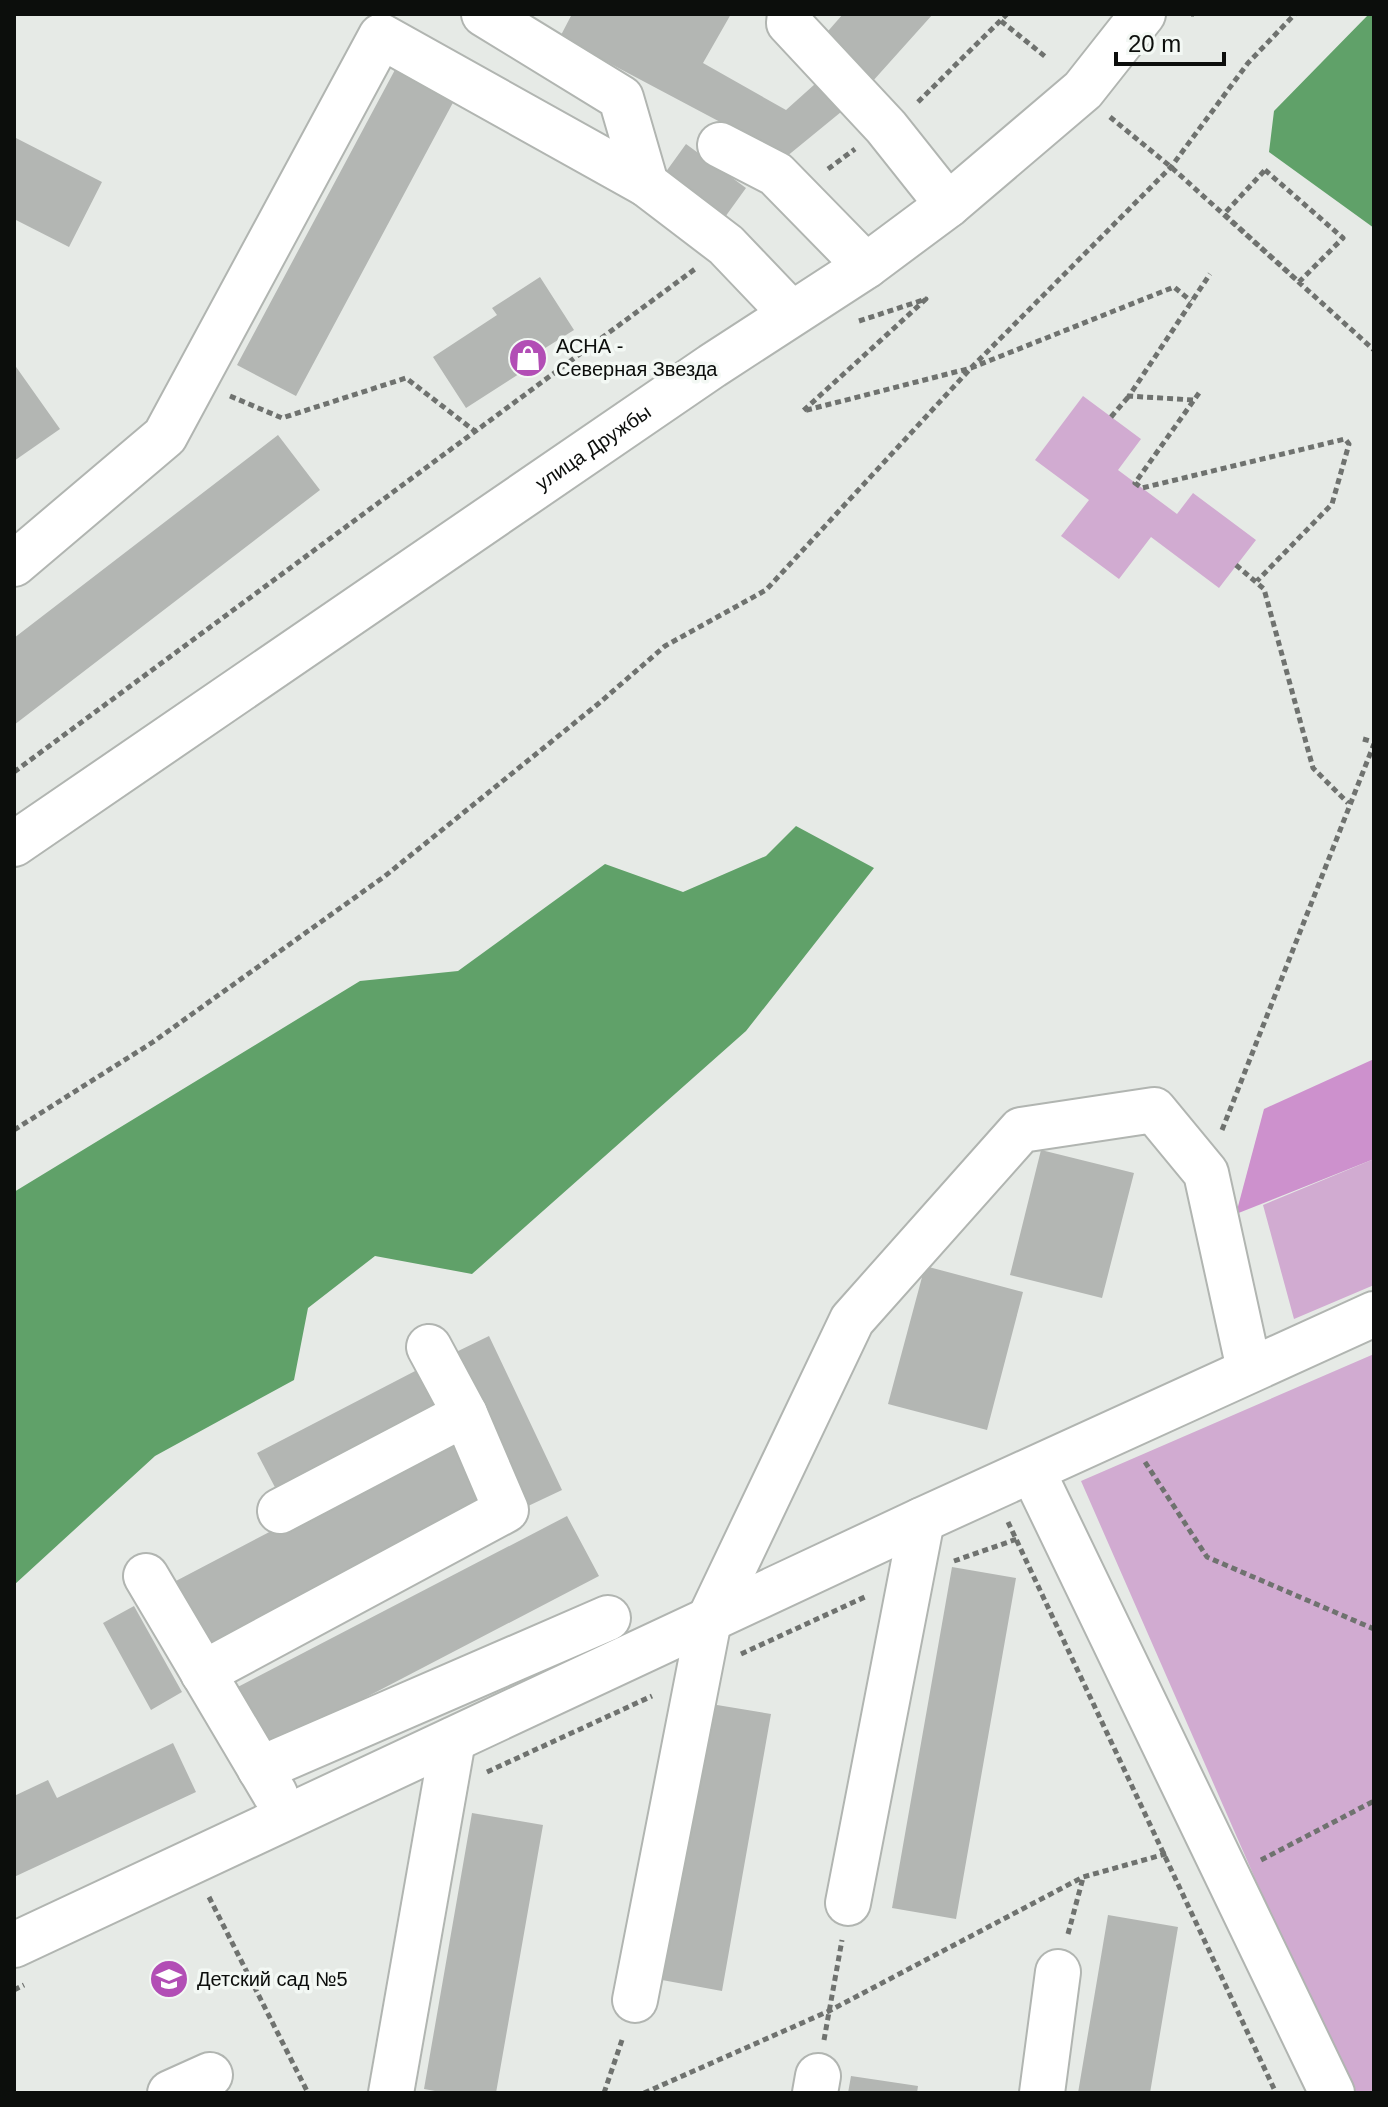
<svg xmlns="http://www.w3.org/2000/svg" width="1388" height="2107" font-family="Arial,sans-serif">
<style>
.green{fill:#d1abd1}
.forest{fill:#cd91cd}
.water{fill:#60a169}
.building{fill:#b3b6b3}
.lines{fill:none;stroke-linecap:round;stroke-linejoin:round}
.minor-casing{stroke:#b1b5b1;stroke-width:48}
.path{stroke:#6f726f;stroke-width:5;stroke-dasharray:6 4;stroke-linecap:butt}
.minor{stroke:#fff;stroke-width:44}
.labels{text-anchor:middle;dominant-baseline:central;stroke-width:7;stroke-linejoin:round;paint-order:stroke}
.poi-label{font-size:20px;fill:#0c0e0c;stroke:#f3f8f4;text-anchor:start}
.street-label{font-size:20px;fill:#0c0e0c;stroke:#f3f8f4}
</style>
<rect width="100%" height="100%" fill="#e6eae6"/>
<path class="green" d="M 1083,396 L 1141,439 L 1118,470 L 1177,514 L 1193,493 L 1256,540 L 1219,588 L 1151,537 L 1119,579 L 1061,536 L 1089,500 L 1035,460 Z
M 1374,1159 L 1374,1285 L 1294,1319 L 1263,1205 Z
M 1374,1354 L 1374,2093 L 1349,2093 L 1081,1481 Z"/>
<path class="forest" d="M 1374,1059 L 1374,1159 L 1236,1214 L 1264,1109 Z"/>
<path class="water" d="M 1369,14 L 1374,14 L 1374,228 L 1269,152 L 1274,111 Z
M 796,826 L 874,868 L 746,1031 L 472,1274 L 375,1256 L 308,1308 L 294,1380 L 155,1456 L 14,1585 L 14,1192 L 360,981 L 458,971 L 605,864 L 683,892 L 766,856 Z"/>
<path class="building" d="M 572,14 L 731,14 L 703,63 L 786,110 L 815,84 L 841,112 L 786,157 L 560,37 Z
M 843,14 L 933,14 L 872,82 L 822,38 Z
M 397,66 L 456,97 L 296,396 L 237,365 Z
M 14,137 L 102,182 L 69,247 L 14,219 Z
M 686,144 L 746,188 L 720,224 L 660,180 Z
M 540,277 L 574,330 L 526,360 L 530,367 L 466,408 L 433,357 L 497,315 L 492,308 Z
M 14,364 L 60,429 L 14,461 Z
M 278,435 L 320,490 L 14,725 L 14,638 Z
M 1041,1150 L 1134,1173 L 1102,1298 L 1010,1275 Z
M 925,1266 L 1023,1292 L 987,1430 L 888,1404 Z
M 489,1336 L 562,1490 L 526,1507 L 452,1354 Z
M 419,1369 L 440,1409 L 278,1493 L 257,1453 Z
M 449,1438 L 487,1511 L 212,1655 L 174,1582 Z
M 567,1516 L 599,1576 L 263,1751 L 232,1690 Z
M 952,1567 L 1016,1578 L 956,1919 L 892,1908 Z
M 134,1606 L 182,1692 L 151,1710 L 103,1623 Z
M 711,1704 L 771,1714 L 722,1991 L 662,1980 Z
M 173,1743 L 196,1792 L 14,1877 L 14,1796 L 48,1780 L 57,1798 Z
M 472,1813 L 543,1825 L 496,2093 L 446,2093 L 424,2089 Z
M 1108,1915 L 1178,1927 L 1150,2093 L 1078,2093 Z
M 851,2076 L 918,2086 L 917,2093 L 848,2093 Z"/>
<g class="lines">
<g class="minor-casing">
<g id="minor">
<path d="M 484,14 L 621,98 L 646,184 L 726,245 L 790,312"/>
<path d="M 790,14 L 789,23 L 886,127 L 948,205"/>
<path d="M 720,145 L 776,174 L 866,266"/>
<path d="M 14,564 L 165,436 L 381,36 L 646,184"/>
<path id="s1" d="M 14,844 L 712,366 L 866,266 L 948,205 L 1083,90 L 1143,14"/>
<path d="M 1033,1472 L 1332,2093"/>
<path d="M 280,1511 L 465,1414"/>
<path d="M 146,1576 L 275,1794"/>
<path d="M 203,1673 L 506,1510 L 465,1414 L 429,1347"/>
<path d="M 260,1769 L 608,1618"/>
<path d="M 848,1903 L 922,1520"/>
<path d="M 14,1945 L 922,1520 L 1374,1314"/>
<path d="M 635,2000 L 709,1620 L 852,1320 L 1021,1130 L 1154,1110 L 1206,1173 L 1249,1369"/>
<path d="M 170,2093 L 210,2075"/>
<path d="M 391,2093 L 453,1740"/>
<path d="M 815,2093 L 818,2076"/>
<path d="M 1042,2093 L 1058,1972"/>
</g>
</g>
<path class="path" d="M 1191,14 L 1194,14
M 1001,21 L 1047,58
M 918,102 L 1007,14
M 1110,117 L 1171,167 L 1374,350
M 828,169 L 855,149
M 1265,170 L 1343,238 L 1299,282 L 1224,214 Z
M 859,321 L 926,299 L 803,411 L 971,368 L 1174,287 L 1191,301
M 1199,393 L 1135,483 L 1142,488 L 1345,439 L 1349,444 L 1332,504 L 1257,581
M 230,396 L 282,418 L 406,378 L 476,432
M 1193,400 L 1129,396 L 1210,274
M 1111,417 L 1129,396
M 1236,565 L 1264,589 L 1313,768 L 1348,803
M 1363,739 L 1374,742
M 14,772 L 695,269
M 14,1130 L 153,1042 L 385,876 L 598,704 L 665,646 L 766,590 L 971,368 L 1171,167 L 1248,63 L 1295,14
M 1222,1130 L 1374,744
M 1145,1462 L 1207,1557 L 1374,1629
M 1008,1522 L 1276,2093
M 954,1561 L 1017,1539
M 741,1654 L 867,1596
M 487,1772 L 652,1696
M 1261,1860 L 1374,1801
M 209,1897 L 308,2093
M 1068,1934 L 1083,1878
M 14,1990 L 24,1985
M 824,2040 L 842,1940
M 604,2093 L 623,2037
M 644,2093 L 829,2011 L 1083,1877 L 1169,1853"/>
<use href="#minor" class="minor"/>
</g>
<defs>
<g id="shop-disc" transform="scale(2)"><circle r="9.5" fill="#b24eb5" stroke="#f3f8f4"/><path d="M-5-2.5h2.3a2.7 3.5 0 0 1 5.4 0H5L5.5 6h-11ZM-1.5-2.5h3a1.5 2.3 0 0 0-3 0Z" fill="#fff"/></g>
<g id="school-disc" transform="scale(2)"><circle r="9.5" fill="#b24eb5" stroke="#f3f8f4"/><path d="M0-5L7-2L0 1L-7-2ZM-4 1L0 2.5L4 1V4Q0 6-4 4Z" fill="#fff"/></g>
</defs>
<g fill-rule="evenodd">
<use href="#shop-disc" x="528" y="358"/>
<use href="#school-disc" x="169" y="1979"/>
</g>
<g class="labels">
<g class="poi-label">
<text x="556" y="346">АСНА -<tspan x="556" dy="23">Северная Звезда</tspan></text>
<text x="197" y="1979">Детский сад №5</text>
</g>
<g class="street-label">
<text stroke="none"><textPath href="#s1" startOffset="702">улица Дружбы</textPath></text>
</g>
</g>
<rect width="1388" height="2107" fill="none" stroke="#0c0e0c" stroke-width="32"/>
<path d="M1116 52v12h108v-12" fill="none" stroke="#0c0e0c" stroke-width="4"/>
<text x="1128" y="52" font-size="24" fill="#0c0e0c" stroke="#f3f8f4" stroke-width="6" paint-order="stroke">20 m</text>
</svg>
